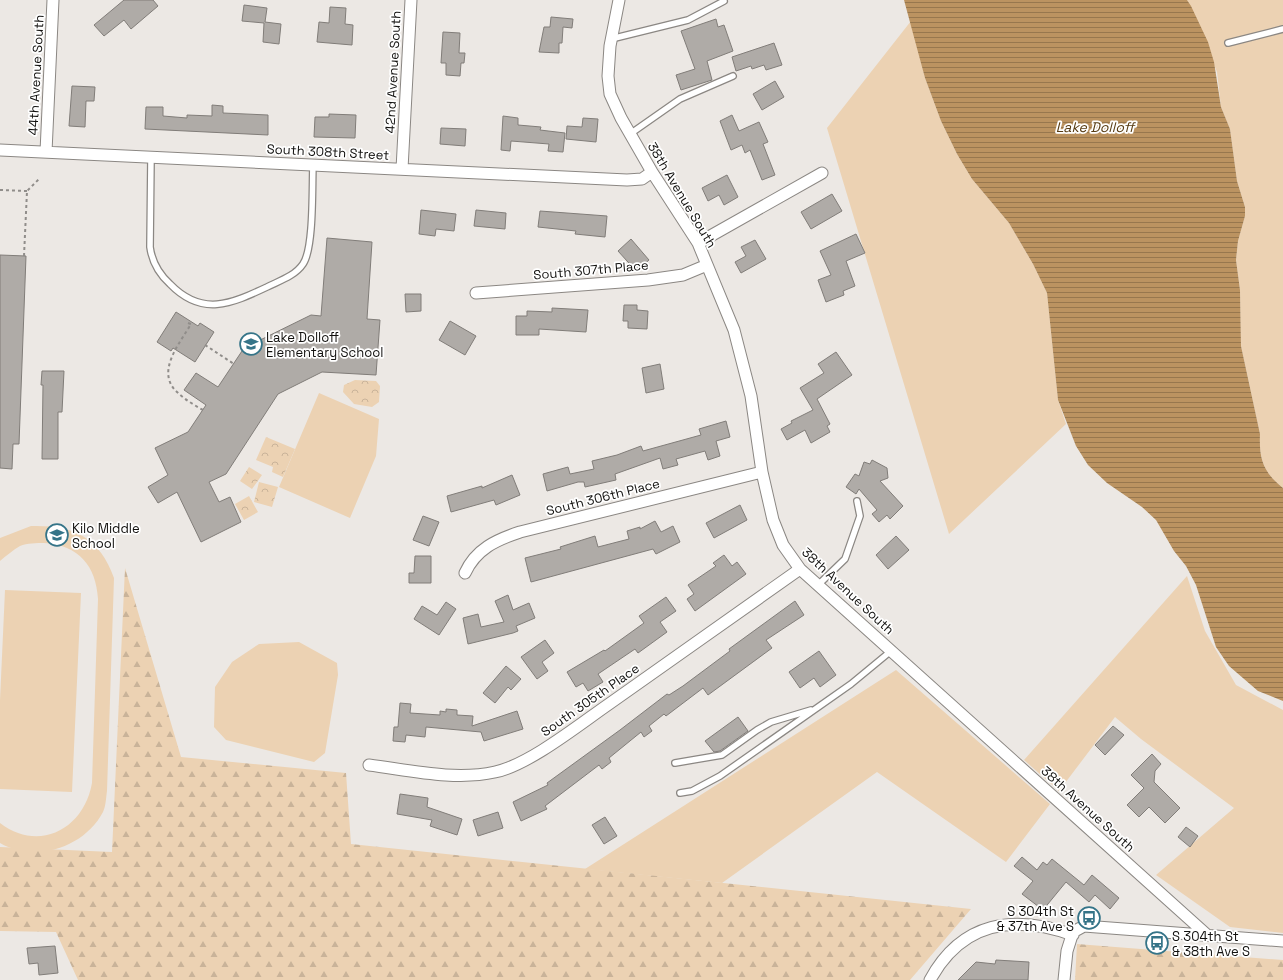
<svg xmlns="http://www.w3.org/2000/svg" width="1283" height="980" font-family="'Space Grotesk',sans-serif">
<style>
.grass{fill:#ecd2b3}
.forest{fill:url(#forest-firs)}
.park{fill:url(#park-crowns)}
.water{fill:url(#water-rules)}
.building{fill:#afaba7;stroke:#817d79}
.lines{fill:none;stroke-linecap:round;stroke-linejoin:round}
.service-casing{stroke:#8b8783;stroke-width:8}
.minor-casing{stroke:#8b8783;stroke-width:13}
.path{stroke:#908d8a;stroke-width:2;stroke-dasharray:3 3;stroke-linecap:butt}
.service{stroke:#fff;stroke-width:5.5}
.minor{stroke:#fff;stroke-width:11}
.labels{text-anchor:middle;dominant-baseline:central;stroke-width:3.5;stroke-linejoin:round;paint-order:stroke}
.street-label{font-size:13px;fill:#11100e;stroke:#fff}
.poi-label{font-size:13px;fill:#11100e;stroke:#fff;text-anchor:start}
.water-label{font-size:14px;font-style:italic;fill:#573b12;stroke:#fff}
</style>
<defs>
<pattern id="forest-firs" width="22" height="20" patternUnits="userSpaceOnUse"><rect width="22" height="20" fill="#ecd2b3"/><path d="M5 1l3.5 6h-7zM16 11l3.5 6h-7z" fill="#c9b399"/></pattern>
<pattern id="park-crowns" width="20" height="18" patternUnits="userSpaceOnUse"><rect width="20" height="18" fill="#ecd2b3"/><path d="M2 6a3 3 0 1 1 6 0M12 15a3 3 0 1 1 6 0" fill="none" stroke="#c9b399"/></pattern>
<pattern id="water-rules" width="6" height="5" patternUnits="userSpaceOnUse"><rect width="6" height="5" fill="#bb9361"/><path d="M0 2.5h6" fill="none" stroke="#97774e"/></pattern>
</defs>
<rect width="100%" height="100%" fill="#ece8e4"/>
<path class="grass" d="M 1187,0 L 1283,0 L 1283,488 C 1263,472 1259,459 1260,434 L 1241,346 L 1240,290 L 1236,260 L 1238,241 L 1245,216 L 1245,207 L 1237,181 L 1230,129 L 1221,107 L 1217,72 Z
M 911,21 L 925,78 L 941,121 L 957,154 L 972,179 L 1009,223 L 1033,264 L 1047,293 L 1058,400 L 1066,424 L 949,534 L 827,128 Z
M 319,393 L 379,419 L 376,456 L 350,518 L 279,487 Z
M 31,526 C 73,525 99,536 114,578 L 107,791 C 106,797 106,806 103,812 C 84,848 35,863 0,843 L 0,823 C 39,853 84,829 92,783 L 98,599 C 96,566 79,545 44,543 C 37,543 27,543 20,546 C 13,550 6,556 0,561 L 0,538 Z
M 1187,576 L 1205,631 L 1236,685 L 1283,710 L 1283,933 L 1230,927 L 1156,875 L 1234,808 L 1141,739 L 1115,717 L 1059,791 L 1024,760 Z
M 5,590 L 81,593 L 72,792 L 0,789 L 0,700 Z
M 299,642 L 337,663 L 338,675 L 325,753 L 314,762 L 226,740 L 214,727 L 215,687 L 232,662 L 259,644 Z
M 896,670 L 1050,804 L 1006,862 L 877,772 L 722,883 L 585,869 Z"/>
<path class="forest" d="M 125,568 L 181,757 L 346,773 L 351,844 L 971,909 L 910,980 L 78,980 L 56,932 L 0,931 L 0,847 L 112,852 Z
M 1077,944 L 1283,960 L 1283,980 L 1075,980 Z"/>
<path class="park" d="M 355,380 L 376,381 L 380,386 L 379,402 L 372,407 L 354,404 L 343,392 L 344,385 Z
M 266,437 L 295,449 L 283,477 L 272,472 L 273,467 L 256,460 Z
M 249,467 L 262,475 L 252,489 L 240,481 Z
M 259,482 L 278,487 L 272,507 L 254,502 Z
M 249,496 L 258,512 L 244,520 L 235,504 Z"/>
<path class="water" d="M 904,0 L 1187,0 L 1191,6 L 1208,42 L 1214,62 L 1221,107 L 1230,129 L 1237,181 L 1245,207 L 1245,216 L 1238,241 L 1236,260 L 1240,290 L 1241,346 L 1260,434 C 1259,459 1263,472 1283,488 L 1283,701 L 1258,691 L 1229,666 L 1216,647 L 1196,585 L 1186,566 L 1174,551 L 1156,520 L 1142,507 L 1107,483 L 1088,465 L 1076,446 L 1058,400 L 1047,293 L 1033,264 L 1009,223 L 972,179 L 957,154 L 941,121 L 925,78 Z"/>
<path class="building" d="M 124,0 L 153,0 L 158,6 L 131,29 L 124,20 L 104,36 L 94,25 Z
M 244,5 L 267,8 L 265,22 L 281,24 L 279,44 L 263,42 L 264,23 L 242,21 Z
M 330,7 L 346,8 L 345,24 L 353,25 L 352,45 L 317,42 L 319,22 L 329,23 Z
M 551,17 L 573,19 L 572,28 L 563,27 L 562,43 L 559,43 L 559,53 L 539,52 L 544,27 L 550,27 Z
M 716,19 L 718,27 L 724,25 L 733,51 L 707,61 L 712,80 L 681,90 L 676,75 L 695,69 L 681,31 Z
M 443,32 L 460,33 L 459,53 L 465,53 L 464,63 L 461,63 L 460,76 L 446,75 L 446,63 L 441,63 Z
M 774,43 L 782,65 L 766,70 L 764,65 L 752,69 L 751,66 L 736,71 L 732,57 Z
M 775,81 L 784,97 L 762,110 L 753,94 Z
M 72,86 L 95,87 L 94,101 L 86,101 L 85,127 L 69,126 Z
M 212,105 L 223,106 L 223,113 L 268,115 L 268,135 L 145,129 L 146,107 L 163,107 L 163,116 L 187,118 L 187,115 L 212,116 Z
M 329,114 L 356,115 L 355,138 L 314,137 L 315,117 L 329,117 Z
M 732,115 L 739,131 L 759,122 L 768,142 L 763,144 L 775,175 L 762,180 L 750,150 L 745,153 L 742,145 L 731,150 L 720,121 Z
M 503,116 L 518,118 L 518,125 L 541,127 L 540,130 L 565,133 L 563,152 L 548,151 L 549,144 L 511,141 L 510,151 L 501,150 Z
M 583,118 L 598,119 L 596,142 L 566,139 L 567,126 L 582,127 Z
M 441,128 L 466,129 L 465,146 L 440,144 Z
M 727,175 L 738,197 L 724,205 L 719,195 L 708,201 L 702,188 Z
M 832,194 L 842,211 L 811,229 L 801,212 Z
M 421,210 L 456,214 L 454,231 L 436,229 L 435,236 L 419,234 Z
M 476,210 L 506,213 L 505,229 L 474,226 Z
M 540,211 L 607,216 L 605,237 L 575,234 L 576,231 L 538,227 Z
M 856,234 L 865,253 L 846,261 L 855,286 L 843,291 L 844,295 L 826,302 L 818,280 L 831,275 L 820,251 Z
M 327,238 L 372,242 L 367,319 L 380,320 L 376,375 L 322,372 L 278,394 L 226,474 L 209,482 L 219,502 L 230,497 L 241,522 L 201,542 L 177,492 L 158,503 L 148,487 L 168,475 L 155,448 L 188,432 L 206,405 L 184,390 L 196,373 L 218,387 L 244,348 L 311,315 L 321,316 Z
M 631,239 L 649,260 L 636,271 L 618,251 Z
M 755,240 L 766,259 L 741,273 L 735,262 L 746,256 L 741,247 Z
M 0,255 L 26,256 L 19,444 L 13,444 L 12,469 L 0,468 Z
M 405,294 L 421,294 L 421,311 L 406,312 Z
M 624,305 L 637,305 L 637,310 L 648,311 L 647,329 L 628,328 L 628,321 L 623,321 Z
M 552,308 L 588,310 L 586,332 L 539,329 L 539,335 L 516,335 L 516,316 L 527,316 L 527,311 L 552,312 Z
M 176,312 L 198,326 L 200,323 L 214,332 L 195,362 L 173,348 L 171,351 L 157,342 Z
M 450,321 L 476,336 L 465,355 L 439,340 Z
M 836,352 L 852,375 L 817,399 L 830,424 L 827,426 L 830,432 L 811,443 L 805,430 L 787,440 L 781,429 L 792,423 L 791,421 L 813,410 L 800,388 L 824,373 L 818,364 Z
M 660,364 L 664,389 L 646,393 L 642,368 Z
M 42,371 L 64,371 L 62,412 L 58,412 L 58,459 L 42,459 L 43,385 L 41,385 Z
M 726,421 L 730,437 L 716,441 L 720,456 L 708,460 L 705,451 L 676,459 L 678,465 L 663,469 L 660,458 L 615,474 L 616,480 L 585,487 L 584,482 L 578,482 L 547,491 L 543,474 L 568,467 L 570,474 L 594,469 L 592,461 L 617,455 L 641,446 L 643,451 L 701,435 L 699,429 Z
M 872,460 L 887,468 L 888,478 L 880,481 L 903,506 L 890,519 L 887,515 L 879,522 L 872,514 L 877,510 L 859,489 L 856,494 L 846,487 L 855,474 L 859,476 L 864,462 L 870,464 Z
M 512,475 L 520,495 L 496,505 L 494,500 L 451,512 L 447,496 L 482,486 L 482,488 Z
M 740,505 L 747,520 L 714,538 L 706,523 Z
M 423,516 L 439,522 L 429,546 L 413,540 Z
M 655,521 L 661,532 L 673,526 L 680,542 L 656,554 L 653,549 L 531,582 L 525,558 L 561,549 L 560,547 L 595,536 L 598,547 L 629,539 L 627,531 L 640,527 L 640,529 Z
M 896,536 L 909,550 L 888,569 L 876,555 Z
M 724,555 L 732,566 L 737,562 L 746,574 L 695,611 L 687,599 L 694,594 L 688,585 L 716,566 L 713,563 Z
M 415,556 L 431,556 L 431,583 L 409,583 L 409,573 L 414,573 Z
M 508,595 L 513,610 L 529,603 L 535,618 L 516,626 L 518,631 L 513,633 L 468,644 L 463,618 L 478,614 L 481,627 L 504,622 L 495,601 Z
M 666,597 L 676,611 L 660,622 L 667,632 L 638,653 L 635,649 L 598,674 L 603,682 L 588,691 L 583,683 L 576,687 L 567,672 L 604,650 L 605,651 L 644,623 L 639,616 Z
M 795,601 L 804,615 L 766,640 L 772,648 L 708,695 L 703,688 L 666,716 L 664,714 L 649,726 L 652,731 L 644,737 L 641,732 L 609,758 L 611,762 L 602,769 L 599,765 L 545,806 L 547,809 L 521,821 L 513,802 L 548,785 L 547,783 L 620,730 L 667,694 L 669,695 L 683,686 L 730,651 L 729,649 Z
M 446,602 L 456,609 L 439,635 L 414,619 L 422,606 L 437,615 Z
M 545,640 L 554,653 L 542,662 L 548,671 L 537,679 L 521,657 Z
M 819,651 L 836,675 L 820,687 L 814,678 L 800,688 L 789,672 Z
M 506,666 L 521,679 L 511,690 L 508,687 L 495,703 L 483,693 Z
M 400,703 L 411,704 L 410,713 L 440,715 L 440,711 L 446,712 L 446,709 L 457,710 L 457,715 L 473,716 L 472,726 L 517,711 L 523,729 L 484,741 L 481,732 L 426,727 L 425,737 L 406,735 L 405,742 L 393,741 L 394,727 L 398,727 Z
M 738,717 L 748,731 L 720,751 L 714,752 L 705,741 Z
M 1113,726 L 1124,735 L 1105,755 L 1095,745 Z
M 1152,754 L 1161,764 L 1155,771 L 1154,782 L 1180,808 L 1165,823 L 1149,807 L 1139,817 L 1127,805 L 1144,788 L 1131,775 Z
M 400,794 L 428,798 L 427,807 L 462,819 L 457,835 L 430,826 L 432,820 L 397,814 Z
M 498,812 L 503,828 L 478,836 L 473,820 Z
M 605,817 L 617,836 L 604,844 L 592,825 Z
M 1186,827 L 1198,836 L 1190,847 L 1178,837 Z
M 1022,857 L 1037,870 L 1043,862 L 1047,865 L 1052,859 L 1084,885 L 1092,875 L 1119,898 L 1110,909 L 1095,895 L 1089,902 L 1066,882 L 1043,910 L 1022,894 L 1033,881 L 1014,866 Z
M 55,946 L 58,973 L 39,975 L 38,963 L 29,964 L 27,948 Z
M 996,960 L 1029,962 L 1028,980 L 958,980 L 976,962 L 995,964 Z"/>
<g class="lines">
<g class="service-casing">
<path id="service" d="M 611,39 L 688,20 L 724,1
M 1228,43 L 1283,29
M 630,134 L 680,99 L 733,76
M 151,157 L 150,247 C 152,262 159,274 170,284 C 202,317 231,304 267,287 C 279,281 295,276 303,264 C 314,248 312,187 313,165
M 818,585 L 845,559 L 860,516 L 857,501
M 675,763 L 722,755 L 757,730 L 771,722 L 811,710
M 680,793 L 692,791 L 720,776 L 851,684 L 891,651"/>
</g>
<g class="minor-casing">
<path id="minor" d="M 619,0 L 610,46 L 608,76 L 610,94 L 621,118 L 652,172 L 698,243 L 734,330 L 751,396 L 762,472 L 773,520 L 783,545 L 800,569 L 1206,934
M 0,150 L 627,180 L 642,179 L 652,172
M 46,152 L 53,0
M 402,169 L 411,0
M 698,243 L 822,173
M 476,293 L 648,280 L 683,275 L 707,265
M 465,573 C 476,549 496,540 520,532 L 762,472
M 369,765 C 409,770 455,781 495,772 C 529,765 580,724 609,704 C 673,659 736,614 800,569
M 930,980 C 962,921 1014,914 1073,935
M 1064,980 L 1067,951 L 1073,932 L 1084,926 L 1283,941"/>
</g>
<path class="path" d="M 0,190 L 27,191
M 24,256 L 27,191 L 40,178
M 188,323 L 191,324 C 180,343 155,372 177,392 C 184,399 194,405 203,410
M 205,345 L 234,364"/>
<use href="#service" class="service"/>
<use href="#minor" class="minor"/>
</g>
<defs>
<g id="school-ring" transform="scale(1.15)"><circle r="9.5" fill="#fff" stroke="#357488" stroke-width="1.5"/><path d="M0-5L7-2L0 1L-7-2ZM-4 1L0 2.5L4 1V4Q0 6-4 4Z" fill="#357488"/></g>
<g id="bus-ring" transform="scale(1.15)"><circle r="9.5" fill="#fff" stroke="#357488" stroke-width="1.5"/><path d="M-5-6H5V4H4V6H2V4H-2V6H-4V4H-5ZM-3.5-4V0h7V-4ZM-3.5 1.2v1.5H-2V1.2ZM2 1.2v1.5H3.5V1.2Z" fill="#357488"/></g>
</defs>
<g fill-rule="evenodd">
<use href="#school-ring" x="251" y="344"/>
<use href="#school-ring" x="57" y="535"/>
<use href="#bus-ring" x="1089" y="918"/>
<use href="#bus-ring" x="1157" y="943"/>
</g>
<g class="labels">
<g class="street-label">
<text transform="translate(393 72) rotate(-87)">42nd Avenue South</text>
<text transform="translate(36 75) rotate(-87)">44th Avenue South</text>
<text transform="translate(328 152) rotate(3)">South 308th Street</text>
<text transform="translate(682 195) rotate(59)">38th Avenue South</text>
<text transform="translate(591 270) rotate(-5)">South 307th Place</text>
<text transform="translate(603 497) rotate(-14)">South 306th Place</text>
<text transform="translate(848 591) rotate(43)">38th Avenue South</text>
<text transform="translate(590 700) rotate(-35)">South 305th Place</text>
<text transform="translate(1088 809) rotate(42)">38th Avenue South</text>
</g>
<g class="poi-label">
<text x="266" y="337">Lake Dolloff<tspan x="266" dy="15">Elementary School</tspan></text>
<text x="72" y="528">Kilo Middle<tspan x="72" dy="15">School</tspan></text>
<text x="1074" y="911" text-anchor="end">S 304th St<tspan x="1074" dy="15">&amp; 37th Ave S</tspan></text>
<text x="1172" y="936">S 304th St<tspan x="1172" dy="15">&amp; 38th Ave S</tspan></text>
</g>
<g class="water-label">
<text x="1095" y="127">Lake Dolloff</text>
</g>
</g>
</svg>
